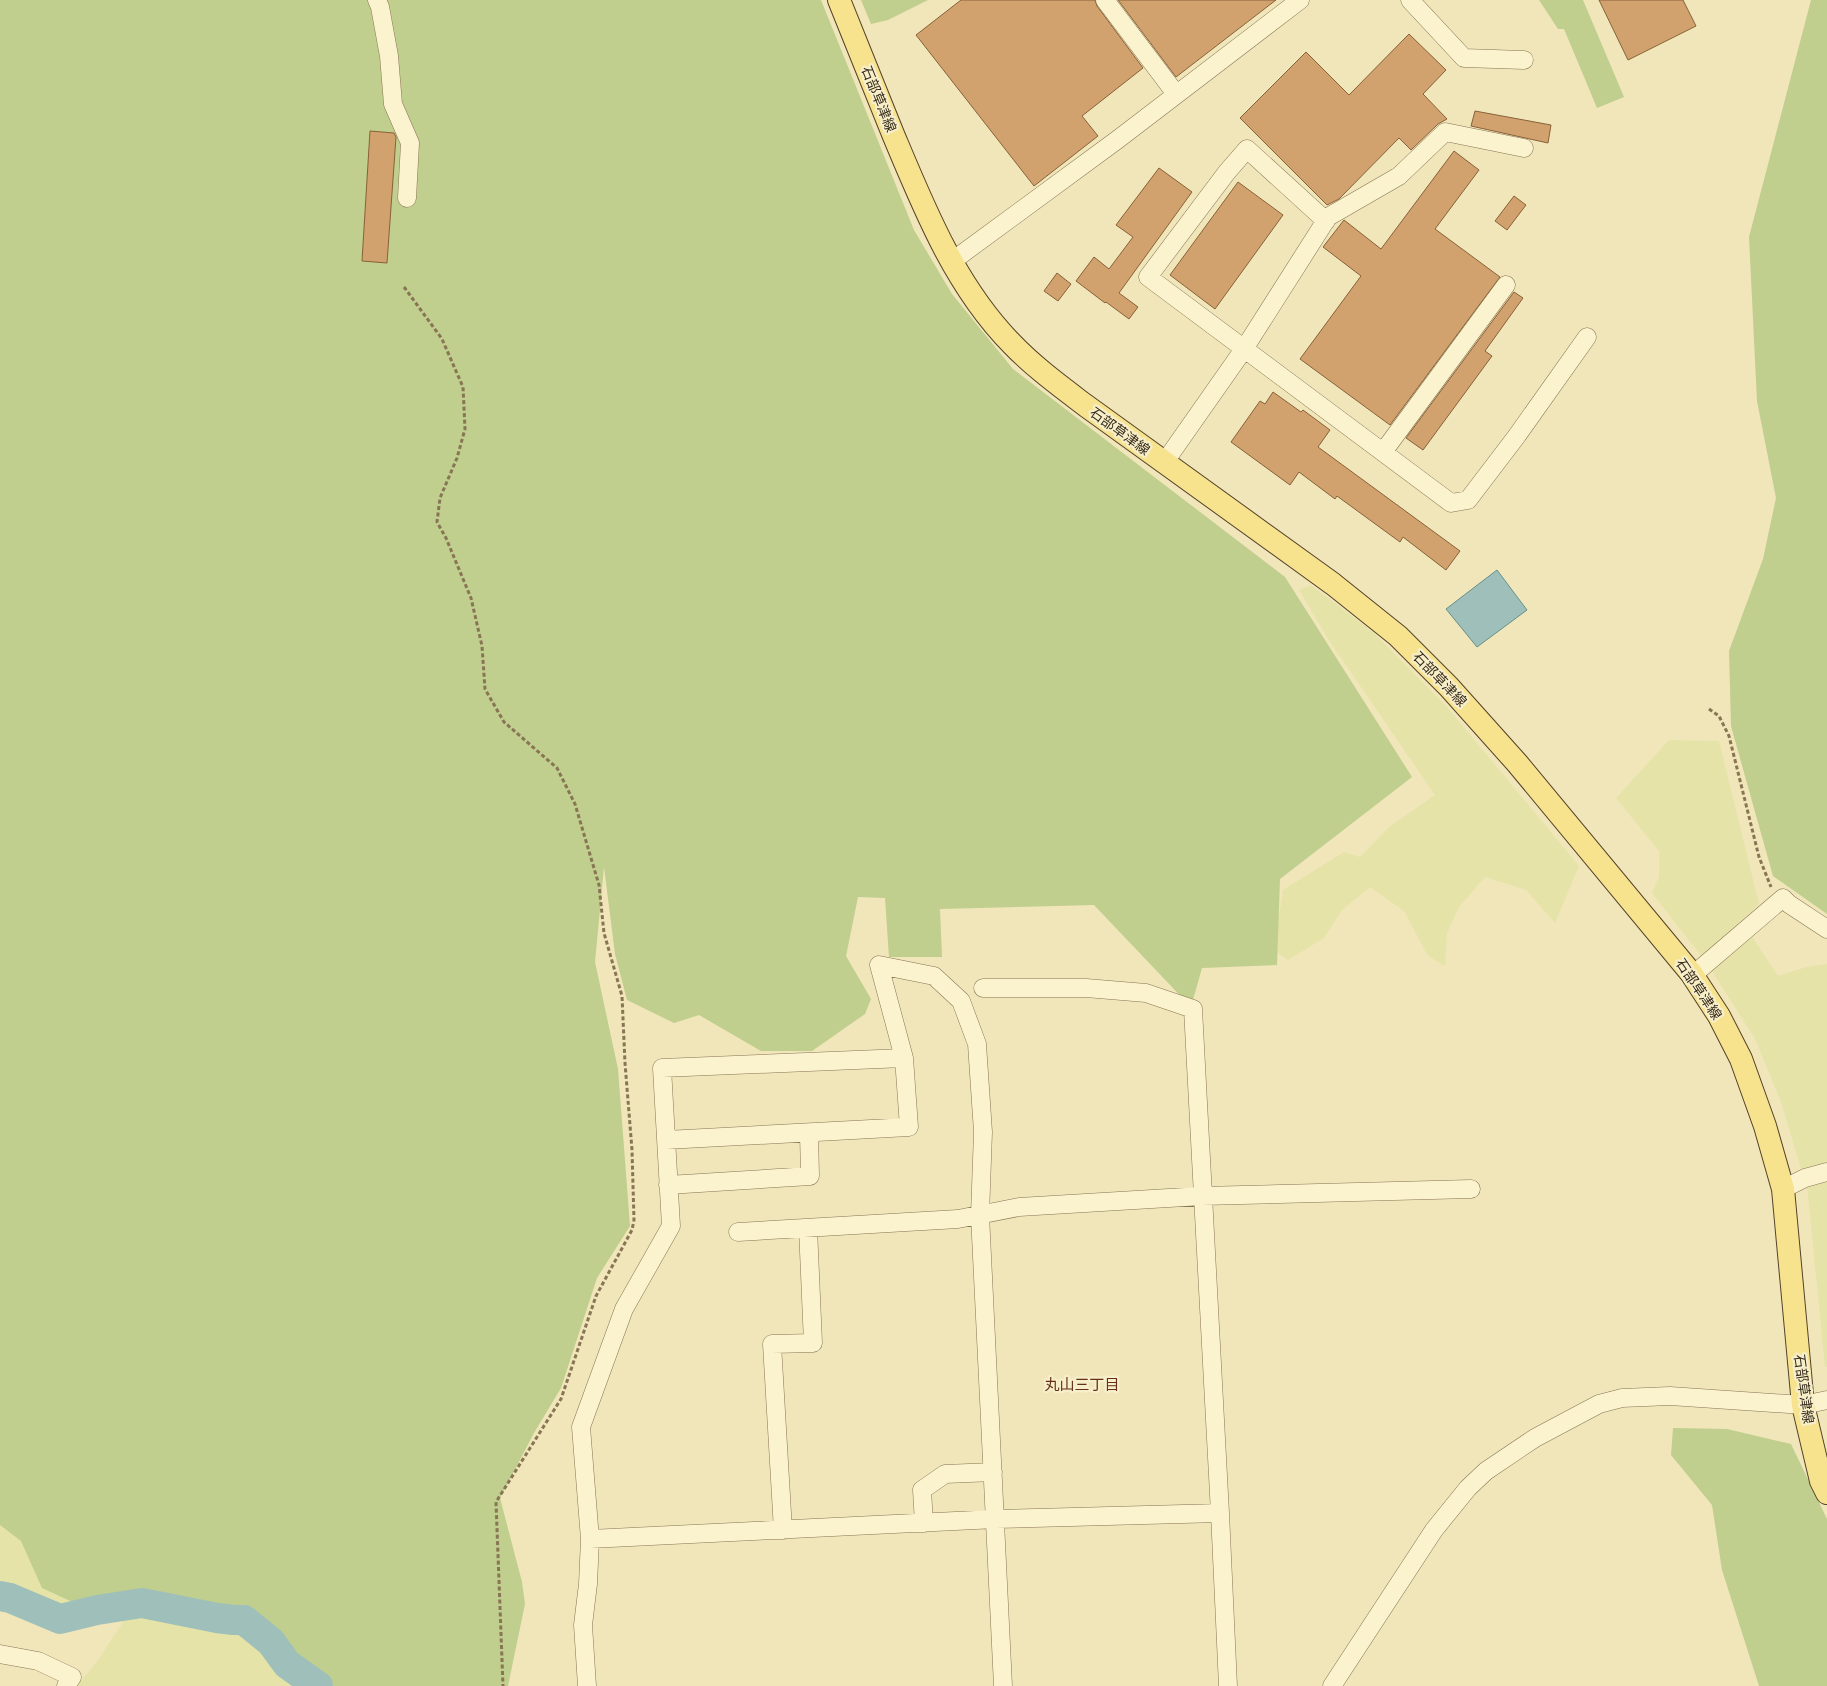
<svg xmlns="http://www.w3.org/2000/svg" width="1827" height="1686" font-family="'Crimson Pro','Noto Sans JP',serif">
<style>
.farmland{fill:#e6e3a8}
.green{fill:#c0ce8e}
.water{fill:#9fc0ba;stroke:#678e88}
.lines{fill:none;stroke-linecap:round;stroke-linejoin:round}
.river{stroke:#9fc0ba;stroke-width:30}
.building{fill:#d1a26e;stroke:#886138}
.minor-casing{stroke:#887554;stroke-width:19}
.major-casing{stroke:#544229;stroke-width:24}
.path{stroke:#887554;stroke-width:3;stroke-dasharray:4 2.5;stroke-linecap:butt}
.minor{stroke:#fbf2ce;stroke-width:18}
.major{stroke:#f7e28e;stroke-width:22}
.labels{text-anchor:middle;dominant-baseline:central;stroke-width:4.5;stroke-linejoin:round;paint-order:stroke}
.street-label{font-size:14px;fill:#362a1a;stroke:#f7efca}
.neighbourhood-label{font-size:15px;fill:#653017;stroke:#f7efca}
</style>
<rect width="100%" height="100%" fill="#f0e6ba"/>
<path class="farmland" d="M 1311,585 L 1373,632 L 1447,707 L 1579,866 L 1555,923 L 1526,890 L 1485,877 L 1459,907 L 1447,933 L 1445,966 L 1428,956 L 1404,911 L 1370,887 L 1342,910 L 1324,938 L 1288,960 L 1274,950 L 1283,890 L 1344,852 L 1360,857 L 1389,827 L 1435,795 L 1330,642 L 1299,590 Z
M 1669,740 L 1719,741 L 1759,904 L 1702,957 L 1652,893 L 1659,877 L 1659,851 L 1616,798 Z
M 1749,932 L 1778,976 L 1806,967 L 1827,964 L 1827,1165 L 1802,1172 L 1781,1102 L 1755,1039 L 1712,971 Z
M 1827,1179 L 1827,1367 L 1825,1367 L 1807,1185 Z
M 0,1513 L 78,1601 L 75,1606 L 58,1612 L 15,1593 L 0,1590 Z
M 134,1605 L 246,1624 L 311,1686 L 77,1686 L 98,1660 Z"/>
<path class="green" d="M 0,0 L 821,0 L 914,230 L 952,294 L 1013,369 L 1285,577 L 1412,777 L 1280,879 L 1277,965 L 1202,968 L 1191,1007 L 1094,905 L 940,909 L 942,957 L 889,957 L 885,898 L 858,897 L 846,956 L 871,999 L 865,1014 L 812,1051 L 761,1051 L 699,1015 L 674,1023 L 627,1000 L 615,954 L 604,867 L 595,962 L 618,1069 L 630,1226 L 597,1278 L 561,1388 L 534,1433 L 500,1498 L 522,1582 L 525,1604 L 508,1686 L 304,1686 L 244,1629 L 81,1606 L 42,1588 L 21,1541 L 0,1525 Z
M 861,0 L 928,0 L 888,20 L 871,24 Z
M 1539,0 L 1583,0 L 1624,97 L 1597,108 L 1564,29 L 1558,29 Z
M 1811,0 L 1827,0 L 1827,914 L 1773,876 L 1731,726 L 1729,651 L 1763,559 L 1776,498 L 1757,401 L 1749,237 Z
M 1673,1428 L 1727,1429 L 1791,1444 L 1827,1519 L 1827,1686 L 1759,1686 L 1722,1570 L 1712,1505 L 1671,1455 Z"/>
<path class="water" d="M 1497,570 L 1527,610 L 1477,647 L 1446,609 Z"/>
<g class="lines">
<path class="river" d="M 0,1596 L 10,1598 L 60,1619 L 97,1610 L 142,1603 L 217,1618 L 233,1620 L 244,1620 L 271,1642 L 287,1664 L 318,1686"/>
</g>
<path class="building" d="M 961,0 L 1095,0 L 1097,6 L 1143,68 L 1082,116 L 1098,136 L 1034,186 L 916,35 Z
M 1118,0 L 1276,0 L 1176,77 Z
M 1599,0 L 1683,0 L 1696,26 L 1628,60 Z
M 1409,34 L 1446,70 L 1423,94 L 1447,119 L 1438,124 L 1411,150 L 1399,138 L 1339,199 L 1327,205 L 1240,118 L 1306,52 L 1349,95 Z
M 1475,111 L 1551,125 L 1548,143 L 1471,126 Z
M 370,131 L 394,133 L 396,137 L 387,263 L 362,261 Z
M 1454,151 L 1479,170 L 1435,229 L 1500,277 L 1390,425 L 1300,359 L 1361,276 L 1323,247 L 1344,220 L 1381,249 Z
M 1159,168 L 1192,192 L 1119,293 L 1138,307 L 1129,319 L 1106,302 L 1105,303 L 1076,281 L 1094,257 L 1109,269 L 1133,237 L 1116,225 Z
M 1238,182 L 1283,215 L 1215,309 L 1170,275 Z
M 1514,196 L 1526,205 L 1507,230 L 1495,221 Z
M 1057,273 L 1071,284 L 1058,301 L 1044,291 Z
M 1514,292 L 1523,298 L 1485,351 L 1492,356 L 1423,450 L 1406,438 Z
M 1273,392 L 1301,412 L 1303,410 L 1330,430 L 1318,447 L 1460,551 L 1446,570 L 1403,537 L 1400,542 L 1337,496 L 1335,499 L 1299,472 L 1290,485 L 1231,442 L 1260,401 L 1265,404 Z"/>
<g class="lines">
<g class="minor-casing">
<path id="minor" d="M 377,0 L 380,7 L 389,56 L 393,104 L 410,143 L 407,198
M 1105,0 L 1176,94
M 1410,0 L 1464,58 L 1524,60
M 1326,221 L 1247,149 L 1227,172 L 1148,277 L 1451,503 L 1468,500 L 1516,437 L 1587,337
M 951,262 L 1117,140 L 1300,0
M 1383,452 L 1506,285
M 1164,463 L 1244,349 L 1328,217 L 1399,176 L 1445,132 L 1524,148
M 1693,975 L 1783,898 L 1789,904 L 1827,929
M 983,988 L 1086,988 L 1146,993 L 1193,1009 L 1220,1513 L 1228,1686
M 666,1140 L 909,1127 L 904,1058 L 879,965 L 934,976 L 961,1001 L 977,1044 L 983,1132 L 980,1215 L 1003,1686
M 668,1185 L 810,1176 L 809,1133
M 1783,1189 L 1805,1178 L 1827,1172
M 738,1232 L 958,1219 L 1019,1207 L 1202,1196 L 1471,1189
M 924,1523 L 922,1490 L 945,1474 L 993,1472
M 783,1530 L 772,1344 L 813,1343 L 808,1228
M 590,1539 L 581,1427 L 624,1309 L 671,1226 L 662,1068 L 904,1058
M 0,1654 L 38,1661 L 72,1677 L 66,1686
M 587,1686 L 583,1625 L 588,1584 L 590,1539 L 996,1519 L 1220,1513
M 1332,1686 L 1434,1530 L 1468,1488 L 1486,1471 L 1535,1438 L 1599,1404 L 1622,1398 L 1670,1396 L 1803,1405 L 1827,1400"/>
</g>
<g class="major-casing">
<path id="major" d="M 839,0 C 857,45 875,89 893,134 C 924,208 955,286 1012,344 C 1034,367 1060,386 1085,405 L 1333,584 L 1398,636 L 1449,687 L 1517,763 L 1691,973 L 1719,1016 L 1741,1059 L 1765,1126 L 1783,1189 L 1803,1405 L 1821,1481 L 1827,1493"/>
</g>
<path class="path" d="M 404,287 L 442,339 L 463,387 L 465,429 L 457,458 L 440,498 L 437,522 L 446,538 L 471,598 L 482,646 L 485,689 L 504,722 L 557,768 L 575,804 L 599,885 L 604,933 L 622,996 L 625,1063 L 632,1150 L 634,1220 L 632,1230 L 596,1296 L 561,1399 L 496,1502 L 503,1686
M 1709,709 L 1719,716 L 1729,736 L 1759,857 L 1771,887"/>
<use href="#minor" class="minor"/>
<use href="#major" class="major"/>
</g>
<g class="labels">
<g class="street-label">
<text transform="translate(879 99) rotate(68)">石部草津線</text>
<text transform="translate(1120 431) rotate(36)">石部草津線</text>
<text transform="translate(1440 679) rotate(46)">石部草津線</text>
<text transform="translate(1699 989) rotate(56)">石部草津線</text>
<text transform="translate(1804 1389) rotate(82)">石部草津線</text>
</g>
<g class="neighbourhood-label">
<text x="1082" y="1385">丸山三丁目</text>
</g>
</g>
</svg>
